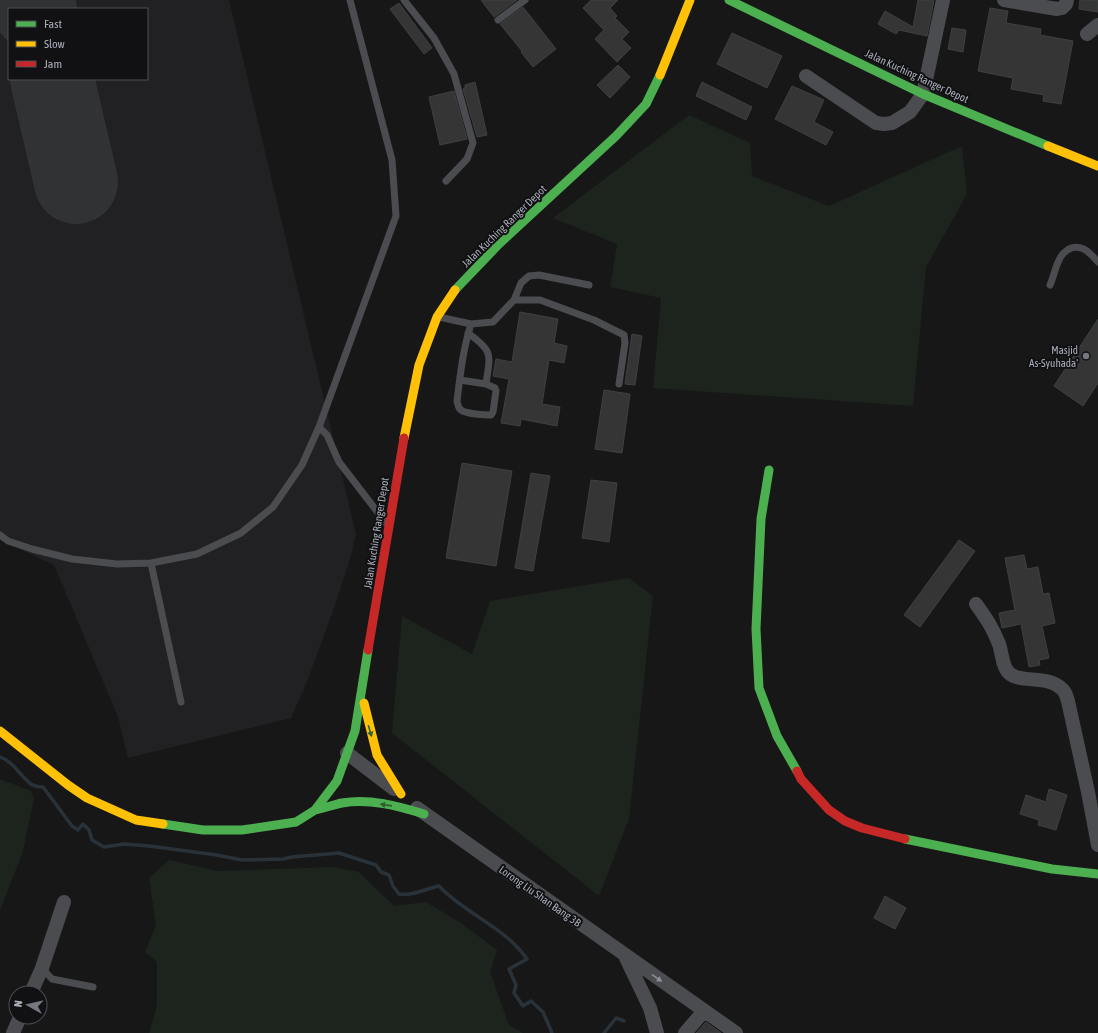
<svg xmlns="http://www.w3.org/2000/svg" width="1098" height="1033" font-family="'Asap Condensed',sans-serif">
<style>
.built{fill:#212123;fill-rule:evenodd}
.green{fill:#1d241e}
.lines{fill:none;stroke-linecap:round;stroke-linejoin:round}
.stream{stroke:#2a3239;stroke-width:3.5}
.taxiway{stroke:#313233;stroke-width:34}
.runway{stroke:#313233;stroke-width:84}
.building{fill:#353536;stroke:#3f4043}
.lane{stroke:#4b4c50;stroke-width:7}
.street{stroke:#4b4c50;stroke-width:14}
.fast{stroke:#4caf50;stroke-width:9}
.slow{stroke:#ffc107;stroke-width:9}
.jam{stroke:#c62828;stroke-width:9}
.oneway{fill:#2e6032}
.oneway2{fill:#8c9099}
.poi-dot{fill:#757880;stroke:#111113;stroke-width:1.5}
.labels{text-anchor:middle;dominant-baseline:central;stroke-width:4;stroke-linejoin:round;paint-order:stroke}
.street-label{font-size:11px;fill:#a8adb8;stroke:#111113}
.poi-label{font-size:11px;fill:#a8adb8;stroke:#111113;text-anchor:end}
</style>
<rect width="100%" height="100%" fill="#171717"/>
<path class="built" d="M 0,0 L 229,0 L 356,534 L 351,556 L 334,608 L 308,679 L 291,718 L 128,758 L 118,717 L 54,565 L 0,540 ZM 9,9 L 147,9 L 147,79 L 9,79 Z"/>
<path class="green" d="M 689,115 L 750,143 L 752,176 L 829,206 L 962,146 L 967,194 L 926,267 L 913,406 L 653,388 L 661,298 L 610,287 L 617,244 L 553,218 Z
M 629,578 L 653,596 L 629,819 L 599,896 L 392,733 L 402,616 L 472,654 L 490,601 Z
M 0,779 L 31,791 L 34,798 L 23,851 L 0,911 Z
M 169,860 L 218,871 L 333,867 L 359,872 L 394,906 L 426,902 L 461,923 L 497,950 L 490,972 L 509,1025 L 523,1033 L 149,1033 L 157,1006 L 157,962 L 145,952 L 156,925 L 149,878 Z"/>
<g class="lines">
<path class="stream" d="M 0,757 C 14,762 20,776 31,784 C 34,786 39,787 43,787 L 72,826 L 78,830 L 83,824 L 89,830 L 92,840 L 104,847 L 124,844 L 149,846 L 217,855 L 242,860 L 283,859 L 292,857 L 339,853 L 376,865 L 381,872 L 389,875 L 393,886 L 399,894 C 413,896 425,889 439,886 C 465,914 505,927 527,959 L 509,969 L 516,985 L 514,993 L 523,1006 L 531,1001 L 543,1012 L 552,1033
M 604,1033 L 616,1018 L 624,1021"/>
<path class="taxiway" d="M 29,0 L 33,9"/>
<path class="runway" d="M 33,0 L 35,9
M 52,79 L 76,182"/>
</g>
<path class="building" d="M 481,0 L 517,0 L 494,17 Z
M 591,0 L 618,0 L 610,8 L 617,16 L 615,18 L 629,32 L 622,39 L 631,48 L 617,62 L 595,39 L 604,30 L 583,8 Z
M 918,0 L 934,0 L 927,36 L 899,30 L 896,34 L 878,24 L 885,11 L 913,27 Z
M 1080,0 L 1098,0 L 1098,12 L 1079,9 Z
M 399,3 L 432,48 L 424,54 L 390,9 Z
M 523,7 L 556,49 L 533,67 L 521,52 L 522,51 L 500,24 Z
M 990,8 L 1008,11 L 1006,23 L 1041,29 L 1040,35 L 1073,41 L 1061,104 L 1043,101 L 1044,95 L 1011,89 L 1013,78 L 978,71 Z
M 952,28 L 966,30 L 963,52 L 948,49 Z
M 732,33 L 782,56 L 767,88 L 717,64 Z
M 618,65 L 630,77 L 610,98 L 597,85 Z
M 475,82 L 487,135 L 477,137 L 463,89 L 465,88 L 465,85 Z
M 702,82 L 752,107 L 746,120 L 696,96 Z
M 792,86 L 824,100 L 814,122 L 833,132 L 826,145 L 775,119 Z
M 454,91 L 467,139 L 440,145 L 429,97 Z
M 520,312 L 558,319 L 554,343 L 567,346 L 564,363 L 549,360 L 542,404 L 560,407 L 557,426 L 521,419 L 520,426 L 501,423 L 509,379 L 493,376 L 496,359 L 512,362 Z
M 1098,319 L 1098,383 L 1083,406 L 1054,386 Z
M 632,334 L 642,336 L 635,385 L 625,384 Z
M 604,390 L 630,394 L 622,453 L 595,449 Z
M 462,463 L 512,471 L 496,566 L 446,558 Z
M 531,473 L 550,476 L 533,571 L 515,568 Z
M 591,480 L 617,483 L 609,542 L 582,538 Z
M 959,540 L 975,551 L 920,627 L 904,615 Z
M 1024,555 L 1027,569 L 1038,567 L 1043,594 L 1049,593 L 1055,623 L 1042,626 L 1049,658 L 1039,660 L 1040,665 L 1029,667 L 1021,624 L 1002,628 L 999,613 L 1015,610 L 1005,558 Z
M 1049,789 L 1067,795 L 1056,830 L 1038,825 L 1039,820 L 1020,814 L 1026,795 L 1046,802 Z
M 885,896 L 906,908 L 895,929 L 874,918 Z
M 706,1022 L 721,1033 L 696,1033 Z"/>
<g class="lines">
<path class="lane" d="M 404,0 L 434,38 L 454,74 L 473,143 L 467,159 L 446,181
M 498,20 L 525,0
M 1050,285 C 1054,276 1056,263 1062,255 C 1064,252 1066,251 1069,249 C 1082,243 1090,253 1098,262
M 514,300 L 521,283 L 529,276 L 539,275 L 589,285
M 439,317 L 471,324 L 493,322 L 514,300 L 540,300 L 594,320 L 624,335 L 625,343 L 619,384
M 468,333 C 494,352 490,354 486,384 L 495,388 L 496,391 L 493,412 L 491,415 C 485,415 466,414 461,410 C 458,408 458,405 457,401 C 460,376 463,349 471,324
M 460,380 L 486,384
M 319,427 L 327,435 L 339,462 L 386,523
M 0,535 L 8,541 L 32,549 L 72,559 L 117,564 L 151,563 L 197,554 L 241,533 L 273,507 L 302,465 L 319,427 L 396,216 L 392,160 L 350,0
M 151,563 L 181,702
M 42,968 L 52,979 L 93,987"/>
<path class="street" d="M 1004,0 L 1057,9 L 1062,8 L 1066,4 L 1067,0
M 1087,34 L 1098,25
M 806,76 L 876,123 L 884,124 L 892,123 L 910,112 L 923,94 L 943,0
M 976,604 C 986,618 993,628 999,644 C 1002,652 1002,666 1009,673 C 1020,684 1049,674 1063,690 C 1066,693 1067,698 1068,701 L 1088,792 L 1098,845
M 347,753 L 394,789
M 417,808 L 736,1033
M 626,958 L 650,1008 L 657,1033
M 31,993 L 42,968 L 64,902
M 13,1033 L 20,1017
M 685,1033 L 704,1011"/>
<path class="fast" d="M 729,0 L 923,94 L 1048,146
M 455,290 L 499,244 L 616,136 L 646,104 L 660,75
M 769,470 L 761,519 L 756,629 L 759,688 L 777,736 L 797,771
M 315,810 C 324,808 333,805 342,803 C 369,798 398,806 424,814
M 163,824 L 203,830 L 242,830 L 296,822 L 315,810 L 337,781 L 355,731 L 368,650
M 905,839 L 1052,869 L 1098,874"/>
<path class="slow" d="M 660,75 L 690,0
M 1048,146 L 1098,166
M 404,438 L 419,365 L 437,317 L 455,290
M 364,703 L 377,755 L 401,794
M 0,731 L 68,785 L 87,798 L 136,820 L 163,824"/>
<path class="jam" d="M 368,650 L 404,438
M 797,771 L 801,779 L 829,810 L 845,821 L 862,828 L 905,839"/>
</g>
<defs><path id="oneway-solid" d="M-6-.8H1V-3.2L6.5 0L1 3.2V.8H-6Z"/></defs>
<g class="oneway">
<use href="#oneway-solid" transform="translate(370 731) rotate(74)"/>
<use href="#oneway-solid" transform="translate(386 805) rotate(-172)"/>
</g>
<use class="oneway2" href="#oneway-solid" transform="translate(657 978) rotate(35)"/>
<circle class="poi-dot" cx="1086" cy="356" r="4"/>
<g class="labels">
<g class="street-label">
<text transform="translate(917 76) rotate(25)">Jalan Kuching Ranger Depot</text>
<text transform="translate(504 226) rotate(-44)">Jalan Kuching Ranger Depot</text>
<text transform="translate(376 533) rotate(-81)">Jalan Kuching Ranger Depot</text>
<text transform="translate(540 896) rotate(35)">Lorong Liu Shan Bang 3B</text>
</g>
<g class="poi-label">
<text x="1078" y="350">Masjid<tspan x="1078" dy="13">As-Syuhada'</tspan></text>
</g>
</g>
<rect x="8" y="8" width="140" height="72" fill="#111113" stroke="#4d4f55"/>
<rect x="16" y="21" width="20" height="6" fill="#4caf50" stroke="#4d4f55"/>
<text x="44" y="28" font-size="12" fill="#a8adb8">Fast</text>
<rect x="16" y="41" width="20" height="6" fill="#ffc107" stroke="#4d4f55"/>
<text x="44" y="48" font-size="12" fill="#a8adb8">Slow</text>
<rect x="16" y="61" width="20" height="6" fill="#c62828" stroke="#4d4f55"/>
<text x="44" y="68" font-size="12" fill="#a8adb8">Jam</text>
<g transform="translate(28 1005) rotate(278)"><circle r="19" fill="#111113" stroke="#4d4f55"/>
<path d="M0-3L7 15L0 10L-7 15Z" fill="#757880"/>
<text y="-6" font-size="11" font-weight="bold" text-anchor="middle" fill="#a8adb8">N</text>
</g>
</svg>
